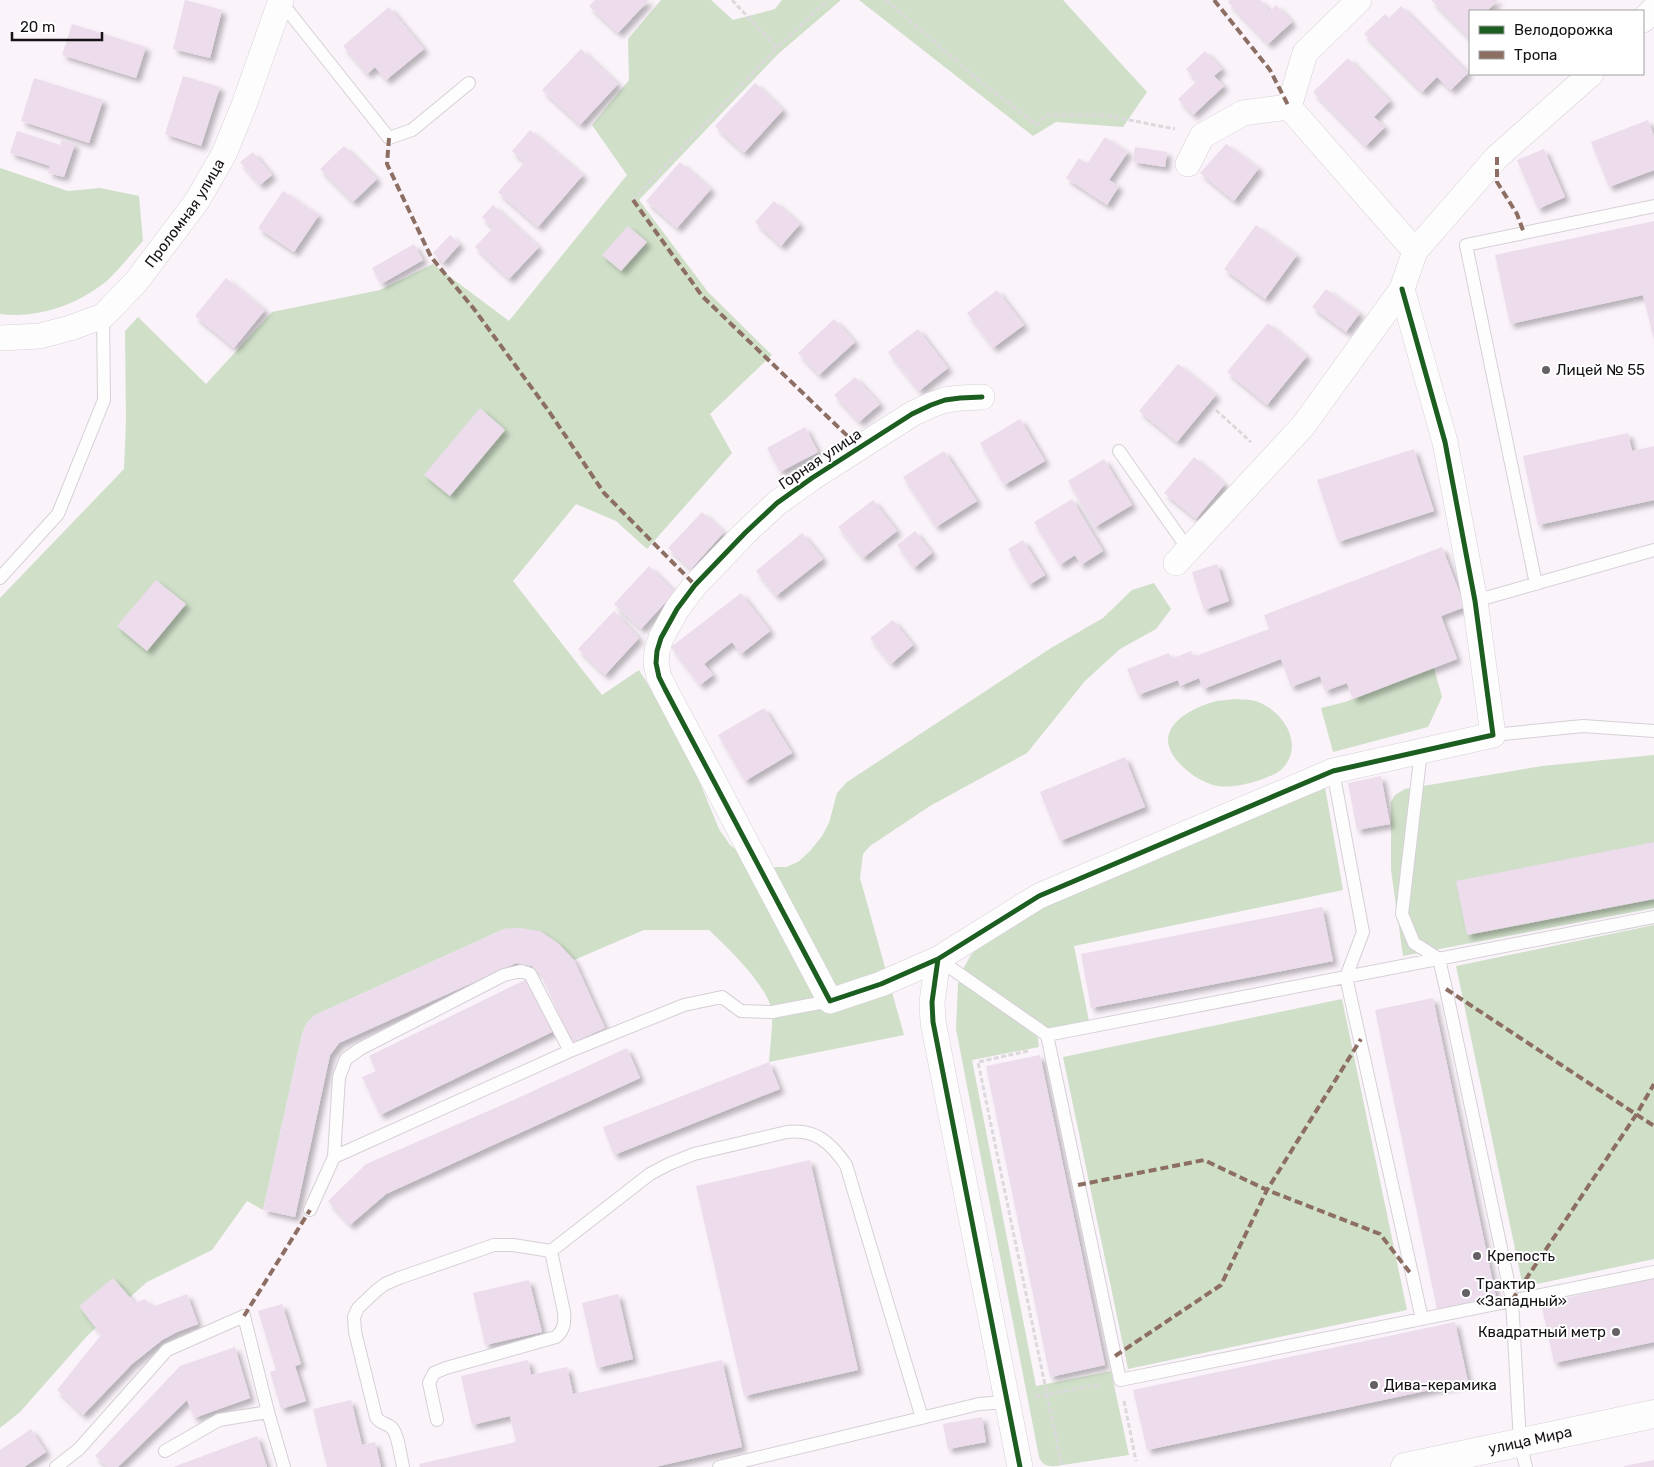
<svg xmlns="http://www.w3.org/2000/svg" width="1654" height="1467" font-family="Rubik,sans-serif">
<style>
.green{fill:#cfdfc8}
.building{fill:#ecdcec;filter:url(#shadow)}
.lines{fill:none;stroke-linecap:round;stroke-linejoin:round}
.lane-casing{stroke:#d5d0d6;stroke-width:14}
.street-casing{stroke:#d5d0d6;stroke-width:26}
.secondary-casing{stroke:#d5d0d6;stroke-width:29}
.path{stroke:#dbd9db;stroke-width:3;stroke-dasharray:5 2.5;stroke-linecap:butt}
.lane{stroke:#fefdfe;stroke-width:12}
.street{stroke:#fefdfe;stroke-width:25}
.secondary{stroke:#fefdfe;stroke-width:28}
.quiet{stroke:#8d6e63;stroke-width:4;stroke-dasharray:8 4;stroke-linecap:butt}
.cycleway-casing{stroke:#fff;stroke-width:8}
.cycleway{stroke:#1b5e20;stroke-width:5}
.poi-dot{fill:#656065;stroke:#fff;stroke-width:2}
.labels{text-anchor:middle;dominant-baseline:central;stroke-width:4;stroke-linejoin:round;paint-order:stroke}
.street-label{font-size:15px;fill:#151115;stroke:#fff}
.poi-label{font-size:15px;fill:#151115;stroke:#fff;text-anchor:start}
</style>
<defs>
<filter id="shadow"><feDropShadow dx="4.5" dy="4.5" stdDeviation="2.5" flood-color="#0004"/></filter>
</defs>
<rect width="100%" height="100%" fill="#faf3fa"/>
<path class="green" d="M 661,0 L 711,0 L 733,20 L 775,9 L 782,0 L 841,0 L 778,54 L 639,200 L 708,292 L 772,355 L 710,414 L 732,453 L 647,549 L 616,521 L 576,504 L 513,581 L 602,695 L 639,670 L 681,737 L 719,829 L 730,845 L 747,858 L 771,867 L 786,867 L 798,862 L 810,851 L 822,836 L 829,823 L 837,793 L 847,782 L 1051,648 L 1103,618 L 1132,590 L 1154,583 L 1171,609 L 1156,629 L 1120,649 L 1085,681 L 1027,753 L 930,806 L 870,846 L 863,854 L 860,878 L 904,1035 L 769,1062 C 770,1046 773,1027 772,1012 C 769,987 727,947 709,930 L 644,930 L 574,960 C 550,935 539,927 504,929 L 315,1015 L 306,1024 L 302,1034 L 263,1210 L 247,1201 L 212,1250 L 147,1282 L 88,1335 L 20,1412 L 0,1428 L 0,598 L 124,469 L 126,421 L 125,331 L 138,317 L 206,384 L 272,312 L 380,290 L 433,264 L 509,321 L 627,175 L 592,125 L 629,80 L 628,39 Z
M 859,0 L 1063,0 L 1147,92 L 1123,127 L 1056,122 L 1033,136 Z
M 0,168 L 68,191 L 100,188 L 139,196 L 143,241 C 132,253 122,266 110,278 C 81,304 38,319 0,314 Z
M 1434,668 L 1442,697 L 1428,727 L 1333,752 L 1321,708 L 1345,702 Z
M 1236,699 C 1243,700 1252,699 1258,702 C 1284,712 1305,745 1282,769 C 1274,776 1260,780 1250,783 C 1238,786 1226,788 1213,785 C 1201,781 1190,774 1181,765 C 1149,733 1183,711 1213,702 C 1220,700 1228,700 1236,699 Z
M 1654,755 L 1654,908 L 1403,956 L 1391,870 L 1391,802 L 1395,795 L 1405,789 L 1542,766 Z
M 1325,787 L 1343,890 L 1074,946 L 1089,1021 L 1037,1033 L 1039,1047 L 972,1060 L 1036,1386 L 1111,1371 L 1129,1455 L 1056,1466 C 1048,1467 1042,1465 1039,1457 L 956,1029 L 958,984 L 963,969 L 971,955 L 986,939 L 1045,905 Z
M 1654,925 L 1654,1259 L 1523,1287 L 1456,966 Z
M 1342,999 L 1407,1310 L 1128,1369 L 1063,1057 Z"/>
<path class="building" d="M 185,0 L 222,10 L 210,58 L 173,49 Z
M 595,0 L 649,0 L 618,33 L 589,6 Z
M 1230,0 L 1260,0 L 1270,11 L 1276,5 L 1292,22 L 1268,44 L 1228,2 Z
M 1431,0 L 1498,0 L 1487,11 L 1470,11 L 1470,36 L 1469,38 Z
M 1401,6 L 1468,73 L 1451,90 L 1437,77 L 1422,92 L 1364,34 L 1385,14 L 1389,18 Z
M 389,7 L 424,49 L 386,80 L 375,67 L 367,74 L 343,46 Z
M 72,24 L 146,47 L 136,78 L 62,55 Z
M 581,49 L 618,84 L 580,125 L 542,90 Z
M 1205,51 L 1222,69 L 1214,76 L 1224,86 L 1193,115 L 1178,99 L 1197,81 L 1186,69 Z
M 1348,58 L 1390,101 L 1374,117 L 1385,127 L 1366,146 L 1313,92 Z
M 183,76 L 220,87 L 201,146 L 165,134 Z
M 34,78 L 103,100 L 89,143 L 21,121 Z
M 755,83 L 783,110 L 744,153 L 715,126 Z
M 1648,120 L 1654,136 L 1654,170 L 1609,187 L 1591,142 Z
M 530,130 L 583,175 L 538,227 L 498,192 L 525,162 L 512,151 Z
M 17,131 L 60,145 L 62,140 L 75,144 L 64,177 L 48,173 L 50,166 L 10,153 Z
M 1105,137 L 1128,152 L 1109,180 L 1119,186 L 1107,205 L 1066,178 L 1079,158 L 1087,164 Z
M 1226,144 L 1259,168 L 1234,201 L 1200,173 Z
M 344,146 L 377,179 L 353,202 L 320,169 Z
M 1135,147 L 1167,152 L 1165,167 L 1133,162 Z
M 1544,149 L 1565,197 L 1538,209 L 1517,160 Z
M 253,152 L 272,175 L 260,185 L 240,162 Z
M 680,162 L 711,189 L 677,228 L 646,201 Z
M 283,191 L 319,215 L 294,252 L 258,228 Z
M 774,201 L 800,224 L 781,246 L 755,222 Z
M 493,205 L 539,247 L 509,279 L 475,247 L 493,228 L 482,217 Z
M 1654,221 L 1654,340 L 1643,295 L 1510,324 L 1495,255 Z
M 1256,225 L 1297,255 L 1265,299 L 1224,269 Z
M 628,226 L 647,242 L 621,271 L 602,255 Z
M 450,235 L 460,244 L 443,263 L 433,253 Z
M 414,244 L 423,260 L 381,284 L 372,268 Z
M 226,278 L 265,310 L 234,348 L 195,316 Z
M 1326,289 L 1360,313 L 1346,332 L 1312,307 Z
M 997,290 L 1024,325 L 993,348 L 967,313 Z
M 834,319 L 855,342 L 819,375 L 798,353 Z
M 1268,323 L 1307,356 L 1267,405 L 1227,372 Z
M 918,329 L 948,368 L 919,391 L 888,352 Z
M 1178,364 L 1216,395 L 1177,442 L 1139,411 Z
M 855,377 L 880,404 L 859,422 L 834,395 Z
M 480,408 L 505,430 L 450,496 L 424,475 Z
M 1020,419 L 1045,461 L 1004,485 L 980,443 Z
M 805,427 L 818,452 L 780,472 L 767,448 Z
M 1628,433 L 1632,451 L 1654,446 L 1654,500 L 1538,525 L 1523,456 Z
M 1414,449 L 1434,511 L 1338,542 L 1317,480 Z
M 944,451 L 977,501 L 936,527 L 903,477 Z
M 1194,457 L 1225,484 L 1196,519 L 1164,493 Z
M 1104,459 L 1132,505 L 1095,527 L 1068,481 Z
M 1072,499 L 1103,551 L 1081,565 L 1075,555 L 1060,565 L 1034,522 Z
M 873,500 L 897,531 L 863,558 L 838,527 Z
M 702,512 L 724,532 L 691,569 L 668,548 Z
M 915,531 L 932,553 L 914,568 L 897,545 Z
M 802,533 L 823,559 L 776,596 L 756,571 Z
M 1023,540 L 1045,575 L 1029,585 L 1008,549 Z
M 1442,547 L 1465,607 L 1441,616 L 1457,659 L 1353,699 L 1347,683 L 1325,691 L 1320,676 L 1291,687 L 1281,659 L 1203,689 L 1199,678 L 1180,686 L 1178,680 L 1138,695 L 1127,669 L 1169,653 L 1171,659 L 1191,651 L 1193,657 L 1269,629 L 1264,615 Z
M 1217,564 L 1229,601 L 1204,610 L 1192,572 Z
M 649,566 L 675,592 L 641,629 L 614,604 Z
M 156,580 L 186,604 L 147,651 L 117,626 Z
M 741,593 L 770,631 L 741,654 L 732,642 L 704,664 L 713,675 L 700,685 L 671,647 Z
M 614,611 L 639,638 L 605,675 L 578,649 Z
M 893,620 L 913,645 L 891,664 L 870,638 Z
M 764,708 L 792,753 L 745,781 L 718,735 Z
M 1125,757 L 1145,807 L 1060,841 L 1040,792 Z
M 1381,776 L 1390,824 L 1357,830 L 1348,783 Z
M 1654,842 L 1654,899 L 1467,935 L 1456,881 Z
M 1322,907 L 1333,961 L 1091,1008 L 1081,954 Z
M 521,928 L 540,931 L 558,943 L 574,960 L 605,1028 L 572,1043 L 541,975 L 532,966 L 516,963 L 339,1043 L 330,1055 L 295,1217 L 263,1210 L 302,1034 L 306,1024 L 315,1015 L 504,929 Z
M 529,978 L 554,1031 L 380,1115 L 362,1077 L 376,1071 L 369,1056 Z
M 1433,998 L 1496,1297 L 1437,1309 L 1375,1010 Z
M 627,1048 L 640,1078 L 386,1194 L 350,1225 L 328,1201 L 366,1164 L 509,1102 Z
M 1040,1055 L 1105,1365 L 1050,1377 L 986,1066 Z
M 769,1062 L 780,1089 L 614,1155 L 603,1127 Z
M 810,1160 L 858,1370 L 744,1396 L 696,1186 Z
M 113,1278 L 135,1303 L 145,1299 L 152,1307 L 187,1294 L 198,1324 L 177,1332 L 162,1340 L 132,1364 L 83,1415 L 57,1390 L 101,1335 L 79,1306 Z
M 1654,1279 L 1654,1342 L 1554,1363 L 1541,1303 Z
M 529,1280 L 542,1332 L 485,1345 L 473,1293 Z
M 618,1294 L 633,1359 L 597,1368 L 582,1303 Z
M 282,1304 L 301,1364 L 295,1366 L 306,1401 L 281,1409 L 270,1372 L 276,1370 L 258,1311 Z
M 1455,1322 L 1468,1382 L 1147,1450 L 1133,1390 Z
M 235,1347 L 250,1398 L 194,1418 L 187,1400 L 118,1467 L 107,1467 L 95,1456 L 180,1366 Z
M 528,1360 L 531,1375 L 567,1367 L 573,1394 L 722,1360 L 742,1447 L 655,1467 L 420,1467 L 419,1464 L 516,1442 L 510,1416 L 472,1425 L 461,1376 Z
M 351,1400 L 362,1445 L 375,1442 L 381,1467 L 327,1467 L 313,1409 Z
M 982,1417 L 986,1442 L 948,1449 L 943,1424 Z
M 31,1429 L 46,1452 L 24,1467 L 0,1467 L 0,1450 Z
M 257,1436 L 267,1467 L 173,1467 Z
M 1654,1460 L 1654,1467 L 1624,1467 L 1624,1466 Z"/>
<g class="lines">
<g class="lane-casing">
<path id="lane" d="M 281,2 L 389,138 L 412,130 L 469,83
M 1119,451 L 1188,549
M 0,578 L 58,514 L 104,400 L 103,316
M 1536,584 L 1466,245 L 1654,206
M 1475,601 L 1654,550
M 1493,735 L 1583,726 L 1654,731
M 1421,751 L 1402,914 L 1414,943 L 1439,959 L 1446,989 L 1512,1300 L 1520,1443 L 1526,1467
M 1333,771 L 1363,932 L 1346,977 L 1422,1319
M 938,959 L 1047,1035 L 1120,1380 L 1654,1272
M 1047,1035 L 1654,917
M 334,1157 L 570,1051 L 684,1005 L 722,997 L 741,1011 L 772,1012 L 830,1001
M 310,1210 L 334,1157 L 339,1077 L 346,1059 L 360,1049 L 504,975 L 521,971 L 530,974 L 570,1051
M 437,1420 L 429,1383 L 434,1373 L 446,1368 L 556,1337 C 564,1330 565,1323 564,1312 L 551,1251 L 650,1174 L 669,1164 L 694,1154 L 787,1132 C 816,1129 830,1142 846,1165 L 922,1418
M 165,1451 L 219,1420 L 268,1412
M 56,1467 L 79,1449 L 167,1350 L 244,1316 L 268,1412 L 284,1467
M 403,1467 C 401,1458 398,1434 392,1428 C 387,1423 380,1424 376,1417 L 355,1332 L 354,1317 L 358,1308 L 377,1290 L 385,1284 L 399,1278 L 494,1245 L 513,1245 L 551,1251
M 719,1467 L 979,1404 L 1007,1402"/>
</g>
<g class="street-casing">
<g id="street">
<path d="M 1643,20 L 1654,9"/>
<path d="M 1289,107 L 1415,251"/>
<path d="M 1188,164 L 1202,136 L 1243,113 L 1289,107 L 1305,53 L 1359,0"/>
<path id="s1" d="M 0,338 L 40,336 L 70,328 L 103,316 L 136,282 L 197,201 L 224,154 L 244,105 L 281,0"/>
<path d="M 1176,563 L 1303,426 L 1402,289 L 1415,251 L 1497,157 L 1591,74"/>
<path d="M 938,959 L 881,984 L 830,1001 L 665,689 L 659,677 L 656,663 L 657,651 L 661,638 L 677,609 L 695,585 L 745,533 L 777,503 L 812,478 L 912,414 L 931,405 L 945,400 L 960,398 L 982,397"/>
<path d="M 1020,1467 L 933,1022 L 932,1002 L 938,959 L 1039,896 L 1333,771 L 1493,735 L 1475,601 L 1445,442 L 1402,289"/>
</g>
</g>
<g class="secondary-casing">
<g id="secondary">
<path id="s2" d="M 1405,1467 L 1654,1414"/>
</g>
</g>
<path class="path" d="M 732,0 L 777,48 L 828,0
M 886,0 L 977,79 L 1037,125 L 1047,115 L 1104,115 L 1175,129
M 633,200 L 777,48
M 1216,410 L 1251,442
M 1028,1051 L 978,1062 L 1062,1467
M 1035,1397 L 1100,1384
M 1124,1401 L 1136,1461"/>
<use href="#lane" class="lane"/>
<use href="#street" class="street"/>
<use href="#secondary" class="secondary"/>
<path class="quiet" d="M 1214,0 L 1270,70 L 1289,107
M 389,138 L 387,164 L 431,257 L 474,309 L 548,410 L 604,493 L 695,585
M 1497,157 L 1497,182 L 1517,214 L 1524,233
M 633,200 L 702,296 L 860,448
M 1446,989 L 1654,1126
M 1078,1185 L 1204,1160 L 1267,1190 L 1380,1234 L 1411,1274
M 1512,1300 L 1636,1115 L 1654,1084
M 244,1316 L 310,1210
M 1115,1356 L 1221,1285 L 1267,1190 L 1361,1039"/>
<g class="cycleway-casing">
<path id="cycleway" d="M 938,959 L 881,984 L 830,1001 L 665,689 L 659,677 L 656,663 L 657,651 L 661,638 L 677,609 L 695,585 L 745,533 L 777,503 L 812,478 L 912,414 L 931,405 L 945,400 L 960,398 L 982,397
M 1020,1467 L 933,1022 L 932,1002 L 938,959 L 1039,896 L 1333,771 L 1493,735 L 1475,601 L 1445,442 L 1402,289"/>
</g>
<use href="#cycleway" class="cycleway"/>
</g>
<g class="poi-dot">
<circle cx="1546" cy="370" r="5"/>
<circle cx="1477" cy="1256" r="5"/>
<circle cx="1466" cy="1293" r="5"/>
<circle cx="1616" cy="1332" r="5"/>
<circle cx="1374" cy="1385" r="5"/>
</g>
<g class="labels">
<g class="street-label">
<text stroke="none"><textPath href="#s1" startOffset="238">Проломная улица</textPath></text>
<text transform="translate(820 459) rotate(-34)">Горная улица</text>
<text stroke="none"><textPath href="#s2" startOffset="128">улица Мира</textPath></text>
</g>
<g class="poi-label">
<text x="1556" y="370">Лицей № 55</text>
<text x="1487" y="1256">Крепость</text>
<text x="1476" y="1284">Трактир<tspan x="1476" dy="17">«Западный»</tspan></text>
<text x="1606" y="1332" text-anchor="end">Квадратный метр</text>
<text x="1384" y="1385">Дива-керамика</text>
</g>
</g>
<rect x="1469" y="10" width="175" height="65" fill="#ffffff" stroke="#a1a0a1"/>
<rect x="1479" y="26" width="25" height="8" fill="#1b5e20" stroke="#a1a0a1"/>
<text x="1514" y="35" font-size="15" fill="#151115">Велодорожка</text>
<rect x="1479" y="51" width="25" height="8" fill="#8d6e63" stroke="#a1a0a1"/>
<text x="1514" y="60" font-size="15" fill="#151115">Тропа</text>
<path d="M12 32v8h90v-8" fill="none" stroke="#151115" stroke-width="2.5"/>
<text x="20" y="32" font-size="15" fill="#151115" stroke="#ffffff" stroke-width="4" paint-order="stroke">20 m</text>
</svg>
